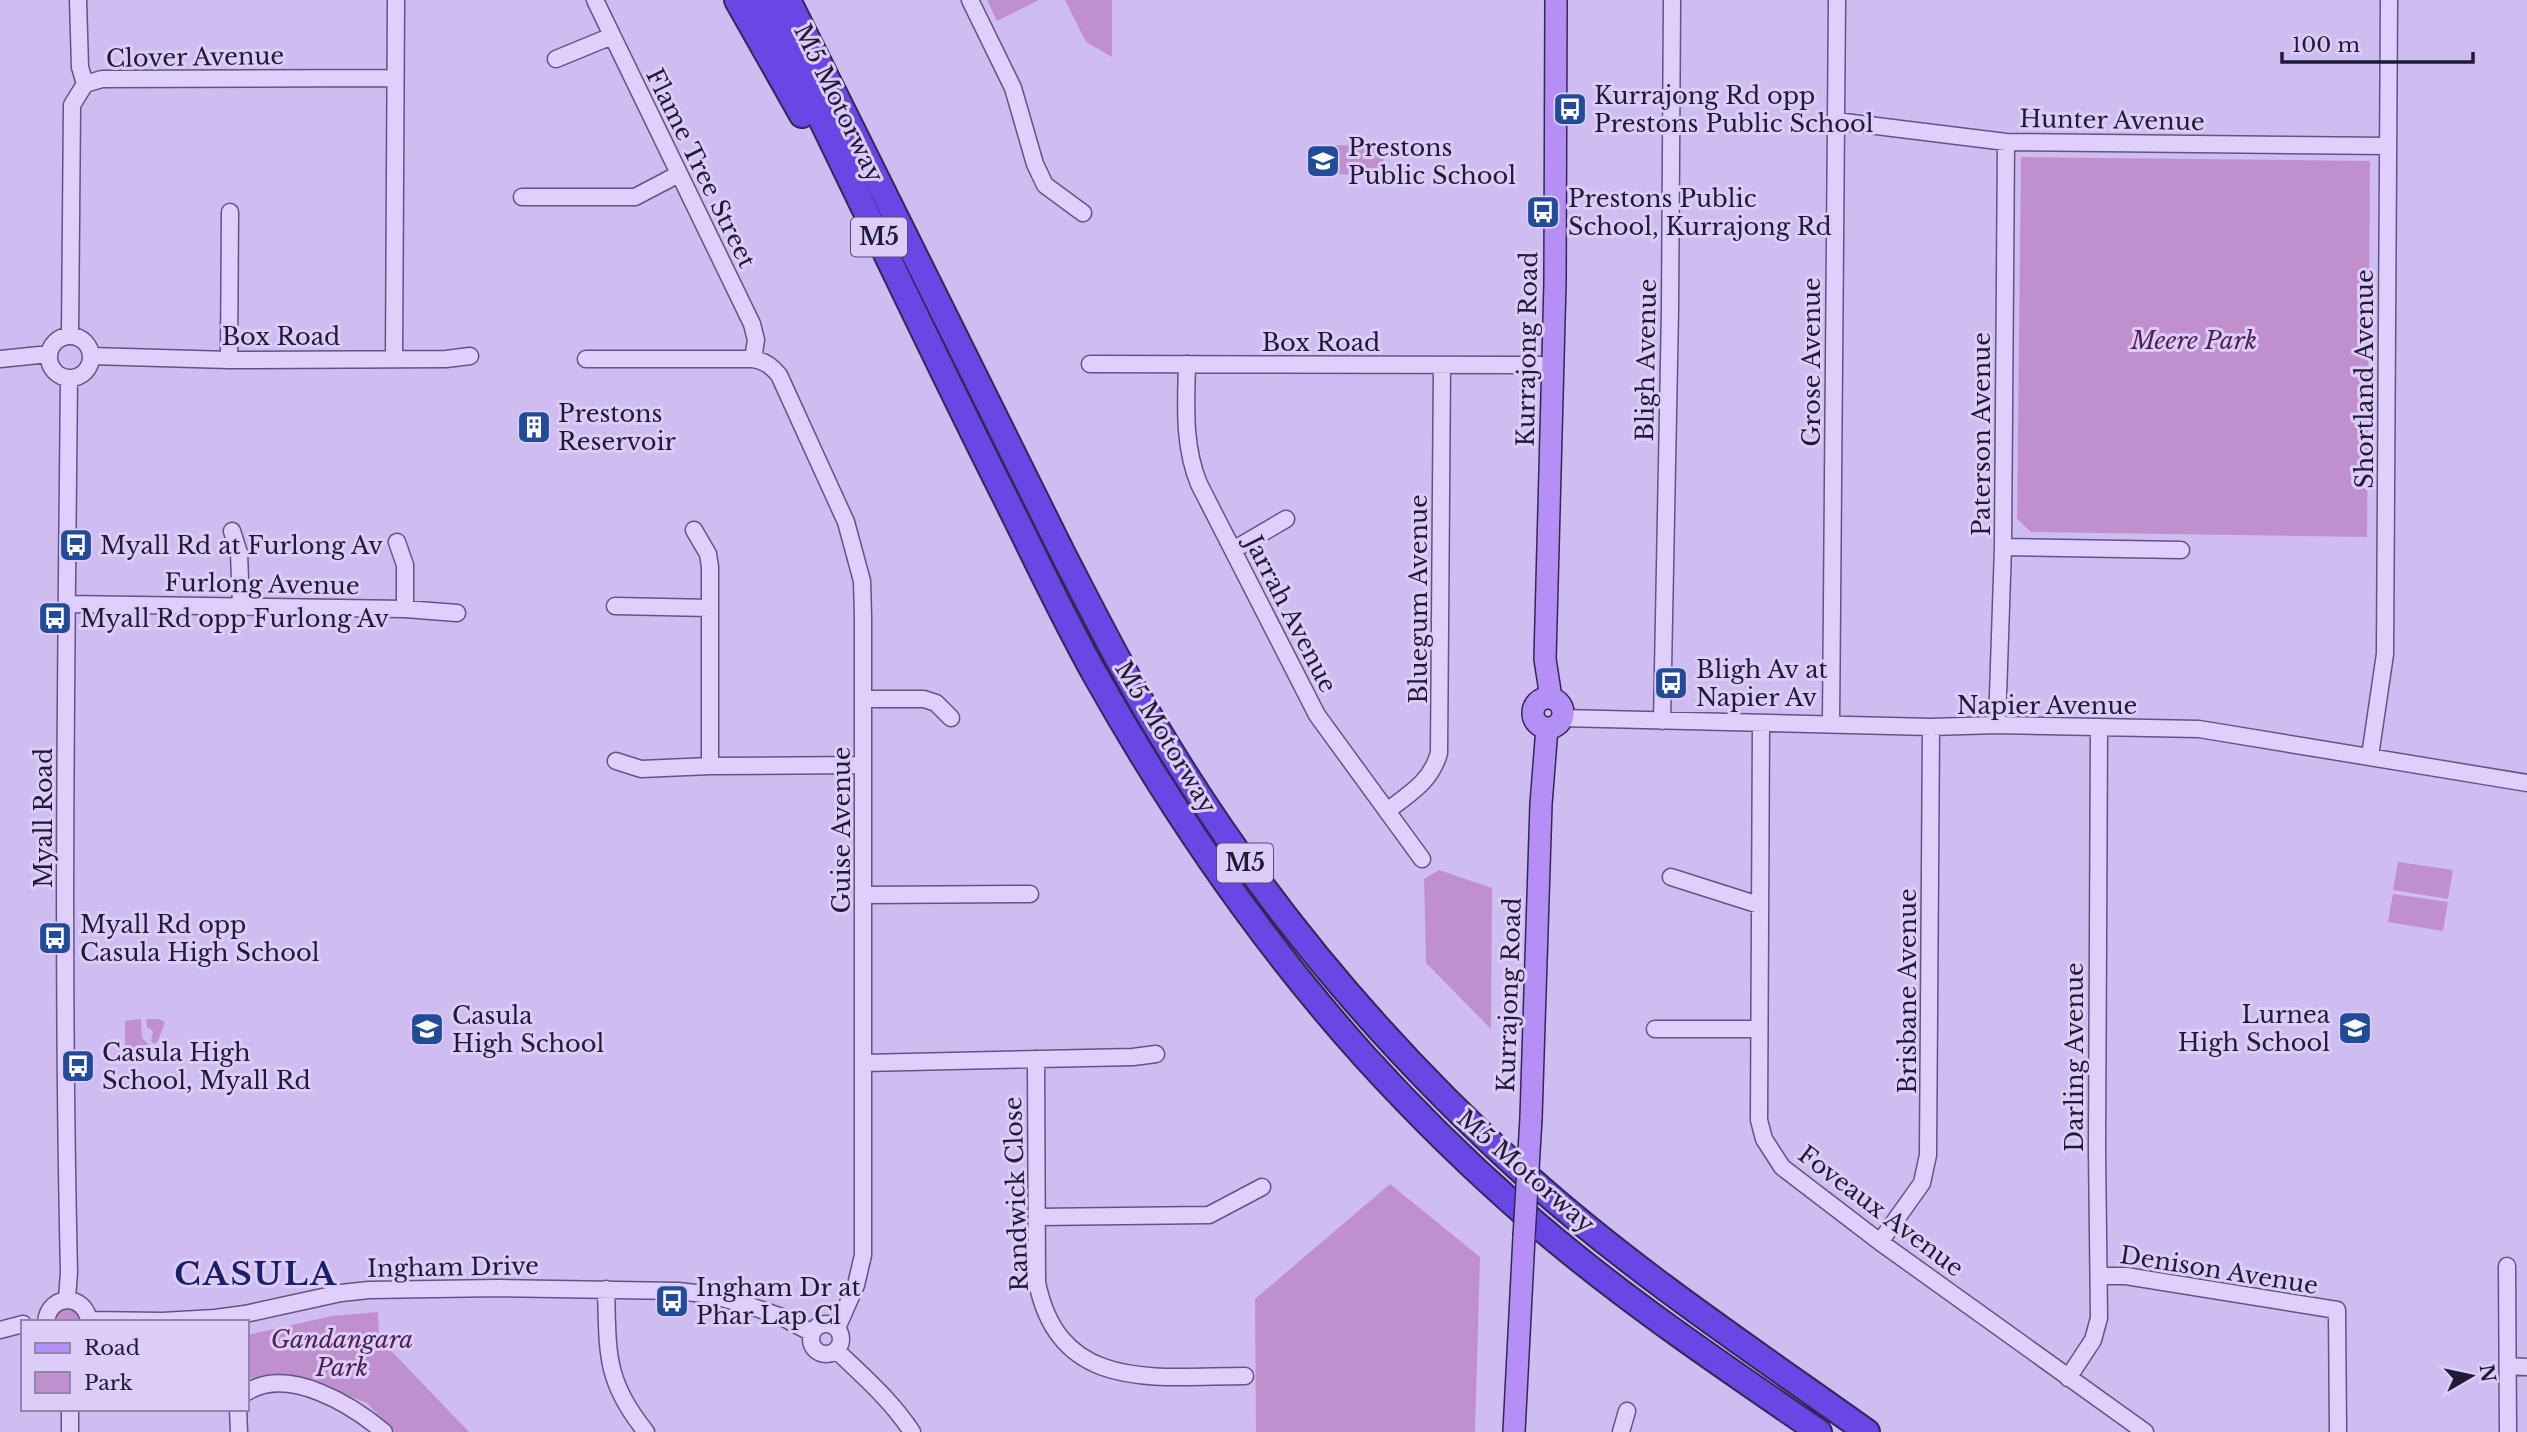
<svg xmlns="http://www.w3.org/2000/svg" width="2527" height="1432" font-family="'Libre Baskerville',serif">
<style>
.green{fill:#c090ce}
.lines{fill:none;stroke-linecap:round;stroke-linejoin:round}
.minor-casing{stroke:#5f5588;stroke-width:19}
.major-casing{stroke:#2f2a55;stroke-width:24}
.highway-casing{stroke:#2f2a55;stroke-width:28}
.minor{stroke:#dfcffa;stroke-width:16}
.major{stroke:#b490f6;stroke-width:21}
.highway{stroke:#6a46e5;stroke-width:24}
.major-bridge-casing{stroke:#2f2a55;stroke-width:24;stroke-linecap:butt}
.major-bridge{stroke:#b490f6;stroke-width:21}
.labels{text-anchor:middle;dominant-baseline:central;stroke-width:6;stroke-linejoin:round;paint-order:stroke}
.shield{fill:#dcccf7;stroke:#584f70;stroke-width:2}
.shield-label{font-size:23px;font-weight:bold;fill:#1f1a36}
.street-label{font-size:24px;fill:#1f1a36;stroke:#dcccf7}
.poi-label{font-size:24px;fill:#1f1a36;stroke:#dcccf7;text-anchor:start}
.park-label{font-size:24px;font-style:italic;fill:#4f2054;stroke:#dcccf7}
.district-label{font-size:32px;font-weight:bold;letter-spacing:2px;fill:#182165;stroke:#dcccf7}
</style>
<rect width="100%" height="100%" fill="#cfbcf0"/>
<path class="green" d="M 987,0 L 1039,0 L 997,21 Z
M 1065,0 L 1112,0 L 1112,57 L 1086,42 Z
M 1327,145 L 1384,146 L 1383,175 L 1326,174 Z
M 2021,157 L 2370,161 L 2367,537 L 2031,532 L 2017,519 Z
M 2398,862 L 2453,870 L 2448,899 L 2393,890 Z
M 1439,870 L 1492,888 L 1491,1029 L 1426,963 L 1424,879 Z
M 2393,894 L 2448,902 L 2443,931 L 2388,922 Z
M 141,1019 L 142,1038 L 151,1047 L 144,1053 L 125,1059 L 125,1021 Z
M 146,1019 L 159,1019 L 165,1022 L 158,1041 L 154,1044 L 151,1041 L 153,1031 L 147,1027 Z
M 1390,1184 L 1480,1257 L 1475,1432 L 1256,1432 L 1255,1299 Z
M 75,1307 L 83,1322 L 53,1322 L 54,1315 L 60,1308 Z
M 378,1312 L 379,1338 L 469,1432 L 395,1432 L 367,1403 L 302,1377 L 247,1378 L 247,1335 L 332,1316 Z"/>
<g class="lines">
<g class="minor-casing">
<path id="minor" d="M 78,0 L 80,67 L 85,84
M 595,0 L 752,324 L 756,340 L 753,359
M 970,0 L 1013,88 L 1035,164 L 1045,185 L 1083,213
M 556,59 L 612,36
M 1836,121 L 2006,142 L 2388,146
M 522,197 L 635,197 L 679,174
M49 357a21 21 0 1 1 42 0a21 21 0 1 1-42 0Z
M 70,336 L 72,105 L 85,84 L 102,79 L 394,78
M 91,356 L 229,360 L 446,359 L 470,356
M 394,358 L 396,0
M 0,359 L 49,354
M 586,359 L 753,359 C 765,361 771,366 779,375 L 846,522 L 862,581 L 863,617 L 863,1255 L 856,1285 L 837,1328
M 229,360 L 230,212
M 1090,364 L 1553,365
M 1187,364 C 1186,405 1183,445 1199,484 L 1317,715 L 1422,859
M 694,530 L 708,554 L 710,567 L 710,766
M 232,531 L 239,553 L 241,606
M 397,542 L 405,565 L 405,609
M 2003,547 L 2181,550
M 1233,550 L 1286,519
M 67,604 L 405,609 L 457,613
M 615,606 L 710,608
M 863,699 L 924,699 L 936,703 L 951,718
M 1562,718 L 1931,727 L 1997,725 L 2199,729 L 2527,783
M 1662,721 L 1670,310 L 1672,0
M 1761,723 L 1759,1120 L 1764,1139 L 1782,1167 L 1880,1242 L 2145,1432
M 1831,724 L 1837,0
M 1997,725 L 2003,547 L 2006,142
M 2370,756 L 2385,654 L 2389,0
M 616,761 L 641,769 L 710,766 L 863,765
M 1387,811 C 1409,794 1431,782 1439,753 L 1442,366
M 1671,877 L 1759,905
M 863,895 L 1030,894
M 1655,1029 L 1759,1029
M 1036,1059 L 1037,1282 C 1059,1394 1157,1376 1245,1376
M 864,1063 L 1133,1057 L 1156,1054
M 1037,1217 L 1209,1215 L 1262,1187
M 1880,1242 L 1922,1183 L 1928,1155 L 1931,727
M 2507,1266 L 2508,1432
M 2099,1276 L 2126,1276 L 2337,1310 L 2338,1432
M 606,1289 C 608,1352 604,1380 646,1432
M 67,1299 L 69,1272 C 62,974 66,677 69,379
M 89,1320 L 162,1321 L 215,1318 L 245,1314 L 341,1293 L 369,1290 L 499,1288 L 678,1291 L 712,1295 L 753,1307 L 782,1317 L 812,1333
M 46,1322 C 49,1293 86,1293 89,1322
M811 1339a15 15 0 1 1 30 0a15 15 0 1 1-30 0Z
M 0,1330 L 23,1324
M 836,1350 C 863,1376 891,1400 912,1432
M 2508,1366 L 2527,1367
M 2068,1378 L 2093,1340 L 2099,1318 L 2097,1149 L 2099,727
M 247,1392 C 289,1366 352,1405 384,1432
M 70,1409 L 70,1432
M 238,1409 L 239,1432
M 1621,1432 L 1627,1411"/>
</g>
<g class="major-casing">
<path id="major" d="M1533 713a15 15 0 1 1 30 0a15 15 0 1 1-30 0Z
M 1551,698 L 1545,659 L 1555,283 L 1556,0
M 1531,1118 L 1541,804 L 1547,728
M 1514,1432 L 1524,1237"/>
</g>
<g class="highway-casing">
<path id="highway" d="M 737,0 L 802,115
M 763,0 C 842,160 918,323 998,483 C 1031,548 1061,614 1097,678 C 1173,813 1261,941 1364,1056 C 1423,1121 1487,1183 1554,1239 C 1638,1309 1729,1370 1819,1432
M 788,0 L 1063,554 C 1092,610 1120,666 1152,720 C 1253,891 1380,1044 1528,1177 C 1633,1271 1752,1350 1867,1432"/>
</g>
<use href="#minor" class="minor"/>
<use href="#major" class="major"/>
<use href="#highway" class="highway"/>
<g class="major-bridge-casing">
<path id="major-bridge" d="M 1524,1237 L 1531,1118"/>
</g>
<use href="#major-bridge" class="major-bridge"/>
</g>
<defs>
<g id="bus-square" transform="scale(1.75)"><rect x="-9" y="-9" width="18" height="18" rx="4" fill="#224b9a" stroke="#dcccf7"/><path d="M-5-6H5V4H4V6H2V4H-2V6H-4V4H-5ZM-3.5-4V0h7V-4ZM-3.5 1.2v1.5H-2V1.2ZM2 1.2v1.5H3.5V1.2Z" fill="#fff"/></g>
<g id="school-square" transform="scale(1.75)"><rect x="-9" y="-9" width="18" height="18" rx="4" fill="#224b9a" stroke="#dcccf7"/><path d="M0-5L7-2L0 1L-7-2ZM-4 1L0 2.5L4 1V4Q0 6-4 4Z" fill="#fff"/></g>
<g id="building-square" transform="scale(1.75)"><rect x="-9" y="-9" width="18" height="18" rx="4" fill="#224b9a" stroke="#dcccf7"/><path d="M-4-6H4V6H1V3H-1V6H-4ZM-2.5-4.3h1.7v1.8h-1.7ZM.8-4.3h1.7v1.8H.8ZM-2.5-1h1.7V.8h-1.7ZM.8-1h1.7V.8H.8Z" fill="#fff"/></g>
</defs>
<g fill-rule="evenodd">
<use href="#bus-square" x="1570" y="109"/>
<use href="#school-square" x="1323" y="161"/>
<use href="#bus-square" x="1543" y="212"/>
<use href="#building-square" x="534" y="427"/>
<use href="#bus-square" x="76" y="545"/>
<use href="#bus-square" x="55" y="618"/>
<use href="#bus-square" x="1671" y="683"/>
<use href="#bus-square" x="55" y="938"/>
<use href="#school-square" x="2355" y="1028"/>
<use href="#school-square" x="427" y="1029"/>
<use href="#bus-square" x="78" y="1066"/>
<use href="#bus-square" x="672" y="1301"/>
</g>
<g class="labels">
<g class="shield">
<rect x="851" y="217.5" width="56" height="39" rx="5"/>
<rect x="1217" y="843.5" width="56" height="39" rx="5"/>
</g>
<g class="shield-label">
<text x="879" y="237">M5</text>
<text x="1245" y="863">M5</text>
</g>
<g class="street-label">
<text transform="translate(195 57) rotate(-1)">Clover Avenue</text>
<text transform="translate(839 103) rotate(64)">M5 Motorway</text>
<text transform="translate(2112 120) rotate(1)">Hunter Avenue</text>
<text transform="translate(701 168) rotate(64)">Flame Tree Street</text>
<text x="281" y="336">Box Road</text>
<text x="1321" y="342">Box Road</text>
<text transform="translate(1527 349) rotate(-89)">Kurrajong Road</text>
<text transform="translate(1646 360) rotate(-89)">Bligh Avenue</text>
<text transform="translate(1811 362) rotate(-90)">Grose Avenue</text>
<text transform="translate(2364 379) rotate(-90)">Shortland Avenue</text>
<text transform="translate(1981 434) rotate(-90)">Paterson Avenue</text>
<text transform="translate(262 584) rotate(1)">Furlong Avenue</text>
<text transform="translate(1418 599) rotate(-90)">Bluegum Avenue</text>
<text transform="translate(1291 614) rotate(63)">Jarrah Avenue</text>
<text x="2047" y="705">Napier Avenue</text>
<text transform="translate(1166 737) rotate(59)">M5 Motorway</text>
<text transform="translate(43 818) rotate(-90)">Myall Road</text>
<text transform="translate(841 830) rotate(-90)">Guise Avenue</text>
<text transform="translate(1907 991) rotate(-90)">Brisbane Avenue</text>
<text transform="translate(1509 995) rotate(-88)">Kurrajong Road</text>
<text transform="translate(2074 1057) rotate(-90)">Darling Avenue</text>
<text transform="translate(1526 1171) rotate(41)">M5 Motorway</text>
<text transform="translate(1016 1194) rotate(-92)">Randwick Close</text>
<text transform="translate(1881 1211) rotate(37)">Foveaux Avenue</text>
<text transform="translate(453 1267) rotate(-1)">Ingham Drive</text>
<text transform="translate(2219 1270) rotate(9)">Denison Avenue</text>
</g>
<g class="poi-label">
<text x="1594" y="95">Kurrajong Rd opp<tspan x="1594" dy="28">Prestons Public School</tspan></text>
<text x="1348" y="147">Prestons<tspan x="1348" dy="28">Public School</tspan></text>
<text x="1568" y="198">Prestons Public<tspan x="1568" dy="28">School, Kurrajong Rd</tspan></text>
<text x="558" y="413">Prestons<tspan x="558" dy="28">Reservoir</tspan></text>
<text x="100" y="545">Myall Rd at Furlong Av</text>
<text x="80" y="618">Myall Rd opp Furlong Av</text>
<text x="1696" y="669">Bligh Av at<tspan x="1696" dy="28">Napier Av</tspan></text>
<text x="80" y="924">Myall Rd opp<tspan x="80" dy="28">Casula High School</tspan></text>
<text x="2330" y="1014" text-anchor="end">Lurnea<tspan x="2330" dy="28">High School</tspan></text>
<text x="452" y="1015">Casula<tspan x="452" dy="28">High School</tspan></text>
<text x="102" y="1052">Casula High<tspan x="102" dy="28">School, Myall Rd</tspan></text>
<text x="696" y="1287">Ingham Dr at<tspan x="696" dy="28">Phar Lap Cl</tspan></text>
</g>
<g class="park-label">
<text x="2194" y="340">Meere Park</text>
<text x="342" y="1339">Gandangara<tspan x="342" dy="28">Park</tspan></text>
</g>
<g class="district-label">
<text x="256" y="1274">CASULA</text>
</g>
</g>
<rect x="21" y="1320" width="228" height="91" fill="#dcccf7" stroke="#9085aa" stroke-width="2"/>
<rect x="35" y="1343" width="35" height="10" fill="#b490f6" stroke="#9085aa" stroke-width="2"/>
<text x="84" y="1355" font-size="21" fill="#1f1a36">Road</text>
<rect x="35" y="1372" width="35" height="21" fill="#c090ce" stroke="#9085aa" stroke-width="2"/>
<text x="84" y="1390" font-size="21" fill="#1f1a36">Park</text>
<g transform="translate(2471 1376) rotate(81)" stroke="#dcccf7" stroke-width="5" paint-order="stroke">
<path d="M0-5L12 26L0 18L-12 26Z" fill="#1f1a36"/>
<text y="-10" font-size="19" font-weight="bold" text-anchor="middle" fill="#1f1a36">N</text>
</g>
<path d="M2282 52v10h191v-10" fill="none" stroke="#1f1a36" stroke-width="3.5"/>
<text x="2292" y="52" font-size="21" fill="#1f1a36" stroke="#dcccf7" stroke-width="5" paint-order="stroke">100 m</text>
</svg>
